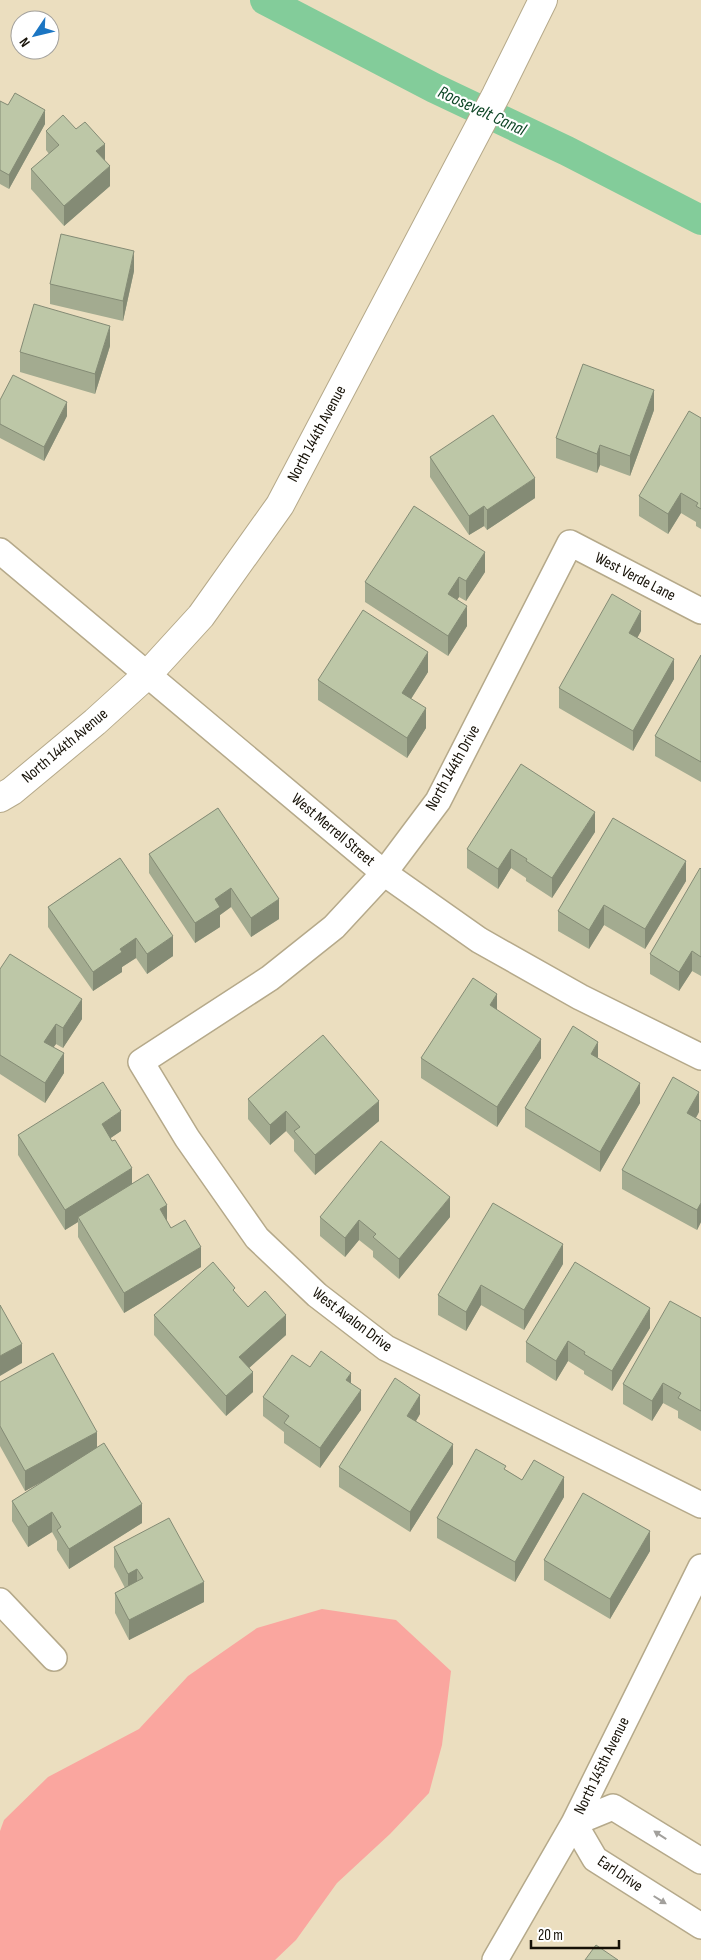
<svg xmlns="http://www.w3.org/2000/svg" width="701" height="1960" font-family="'Sofia Sans Condensed',sans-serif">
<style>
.green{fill:#faa69f}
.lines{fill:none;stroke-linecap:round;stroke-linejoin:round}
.canal{stroke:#83cc9a;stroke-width:30}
.street-casing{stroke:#b5a98a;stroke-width:28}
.secondary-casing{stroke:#b5a98a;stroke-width:30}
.street{stroke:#fff;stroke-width:25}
.secondary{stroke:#fff;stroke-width:28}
.wall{fill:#a3ab90}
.shaded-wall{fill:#848b75}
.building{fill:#bdc7a7;stroke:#848b75}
.oneway{fill:#a2a09c}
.labels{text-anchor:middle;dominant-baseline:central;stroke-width:4.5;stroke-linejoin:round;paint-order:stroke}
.street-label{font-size:16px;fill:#161107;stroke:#fff}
.water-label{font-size:18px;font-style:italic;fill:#0f4727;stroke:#fff}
</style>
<rect width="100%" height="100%" fill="#ebdebf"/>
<path class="green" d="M 322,1609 L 396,1620 L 451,1671 L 442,1745 L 429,1793 L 390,1834 L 337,1883 L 296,1940 L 275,1960 L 0,1960 L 0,1831 L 4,1820 L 48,1777 L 139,1729 L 188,1676 L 257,1628 Z"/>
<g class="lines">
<path class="canal" d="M 265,0 L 434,88 L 567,151 L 701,220"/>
<g class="street-casing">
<path id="street" d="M 0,551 L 384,873 L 479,940 L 580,997 L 701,1057
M 701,611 L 570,543 L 438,801 L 384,873 L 334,927 L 270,978 L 141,1062 L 187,1138 L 257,1238 L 317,1295 L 386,1348 L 701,1505
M 0,1601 L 54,1658
M 701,1861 L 613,1807 L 574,1823 L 595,1859 L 701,1926
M 495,1960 L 574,1823 L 701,1567"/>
</g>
<g class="secondary-casing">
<path id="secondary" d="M 0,798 L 12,791 L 95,722 L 148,674 L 201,616 L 280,505 L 496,95 L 543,0"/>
</g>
<use href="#street" class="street"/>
<use href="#secondary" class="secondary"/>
</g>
<path class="wall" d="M 0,101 L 45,124 L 9,189 L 0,184 Z
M 76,129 L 110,186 L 64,226 L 31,189 L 31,169 L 49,154 L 46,150 L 46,131 Z
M 134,271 L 123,321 L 50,304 L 50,284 Z
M 110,346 L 95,394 L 20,372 L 20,352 Z
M 0,400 L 67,416 L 44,461 L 0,438 Z
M 654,410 L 630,476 L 600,465 L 597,473 L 556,458 L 556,438 Z
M 701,418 L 701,529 L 696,526 L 696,522 L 681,513 L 668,534 L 639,516 L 639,496 Z
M 430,457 L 535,498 L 487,530 L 484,526 L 469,535 L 430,477 Z
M 485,572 L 466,601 L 459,597 L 457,600 L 467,626 L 448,656 L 365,602 L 365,582 Z
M 641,631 L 637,638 L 674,679 L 633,751 L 559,708 L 559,688 Z
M 701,655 L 701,782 L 655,756 L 655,736 Z
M 428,672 L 411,699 L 426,728 L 407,758 L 318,700 L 318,680 Z
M 218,808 L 279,919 L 251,937 L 231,907 L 220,915 L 220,927 L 195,943 L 149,873 L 149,854 Z
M 595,832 L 552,898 L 526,881 L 526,878 L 511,868 L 498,889 L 467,868 L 467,849 Z
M 120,858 L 173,956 L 147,974 L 136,958 L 122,967 L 122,972 L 93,991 L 48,927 L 48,907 Z
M 701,869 L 701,976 L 692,971 L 679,991 L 650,974 L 650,954 Z
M 686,881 L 645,949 L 604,925 L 589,949 L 558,931 L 558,911 Z
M 0,969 L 82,1019 L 63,1048 L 56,1044 L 53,1047 L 64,1073 L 45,1103 L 0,1074 Z
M 497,1010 L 541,1058 L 497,1127 L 421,1078 L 421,1058 Z
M 598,1058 L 640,1103 L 600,1172 L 525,1127 L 525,1108 Z
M 248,1099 L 379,1121 L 315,1175 L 294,1151 L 294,1140 L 286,1131 L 270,1145 L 248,1119 Z
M 699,1112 L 696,1118 L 701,1121 L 701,1222 L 697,1230 L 622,1189 L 622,1170 Z
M 121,1131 L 110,1138 L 132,1184 L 167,1221 L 171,1228 L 201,1267 L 124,1313 L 78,1237 L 78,1222 L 65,1230 L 18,1155 L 18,1135 Z
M 320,1217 L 450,1217 L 399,1279 L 373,1257 L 373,1251 L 359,1240 L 345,1257 L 320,1236 Z
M 563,1264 L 524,1330 L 481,1305 L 466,1331 L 438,1315 L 438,1295 Z
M 235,1293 L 248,1307 L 286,1335 L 249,1368 L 253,1392 L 226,1416 L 154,1335 L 154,1315 Z
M 701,1318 L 701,1431 L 678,1418 L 678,1411 L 663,1403 L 652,1421 L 623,1404 L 623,1384 Z
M 650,1328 L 612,1391 L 584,1374 L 584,1371 L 568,1361 L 556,1381 L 526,1362 L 526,1342 Z
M 310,1367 L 351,1383 L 361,1410 L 320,1468 L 284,1443 L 284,1432 L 263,1416 L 263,1397 Z
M 0,1382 L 97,1448 L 142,1523 L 69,1569 L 57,1550 L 57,1541 L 52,1532 L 28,1547 L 12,1521 L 12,1501 L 49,1478 L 25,1491 L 0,1446 Z
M 420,1414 L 416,1421 L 453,1464 L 410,1532 L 339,1487 L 339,1467 Z
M 506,1470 L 522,1480 L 564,1497 L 515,1582 L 437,1538 L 437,1518 Z
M 114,1547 L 204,1602 L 129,1640 L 115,1613 L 115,1593 L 125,1588 L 114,1567 Z
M 650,1551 L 610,1619 L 544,1580 L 544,1560 Z"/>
<path class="shaded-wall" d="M 45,110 L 45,124 L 9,189 L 9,175 Z
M 105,144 L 105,164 L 96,151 Z
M 110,166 L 110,186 L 64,226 L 64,206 Z
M 134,251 L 134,271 L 123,321 L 123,301 Z
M 110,326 L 110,346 L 95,394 L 95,374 Z
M 654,390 L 654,410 L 630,476 L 630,456 Z
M 67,402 L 67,416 L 44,461 L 44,447 Z
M 600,445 L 600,465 L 597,473 L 597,454 Z
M 535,478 L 535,498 L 487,530 L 487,510 Z
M 681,493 L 681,513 L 668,534 L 668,514 Z
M 484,506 L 484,526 L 469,535 L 469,516 Z
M 485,552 L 485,572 L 466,601 L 466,581 Z
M 459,577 L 459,597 L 448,614 L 448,594 Z
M 467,606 L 467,626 L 448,656 L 448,636 Z
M 641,611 L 641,631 L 629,653 L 629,633 Z
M 428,652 L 428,672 L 402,713 L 402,693 Z
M 674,659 L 674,679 L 633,751 L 633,731 Z
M 426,708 L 426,728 L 407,758 L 407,738 Z
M 595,812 L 595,832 L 552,898 L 552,878 Z
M 511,849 L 511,868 L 498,889 L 498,869 Z
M 686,861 L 686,881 L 645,949 L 645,929 Z
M 231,888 L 231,907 L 220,915 L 220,927 L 195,943 L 195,923 L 215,899 Z
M 279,899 L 279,919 L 251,937 L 251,918 Z
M 604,905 L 604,925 L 589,949 L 589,930 Z
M 173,936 L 173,956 L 147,974 L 147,954 Z
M 136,938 L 136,958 L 122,967 L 122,972 L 93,991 L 93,972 L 120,949 Z
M 692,951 L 692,971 L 679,991 L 679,972 Z
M 497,994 L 497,1014 L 490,1005 Z
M 82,999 L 82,1019 L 63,1048 L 63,1028 Z
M 56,1024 L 56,1044 L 44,1061 L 44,1042 Z
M 541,1039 L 541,1058 L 497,1127 L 497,1107 Z
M 598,1042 L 598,1062 L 591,1054 Z
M 64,1053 L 64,1073 L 45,1103 L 45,1083 Z
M 640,1083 L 640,1103 L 600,1172 L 600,1152 Z
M 699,1092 L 699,1112 L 687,1133 L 687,1113 Z
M 379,1101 L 379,1121 L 315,1175 L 315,1155 Z
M 121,1111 L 121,1131 L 102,1144 L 102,1124 Z
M 286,1111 L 286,1131 L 270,1145 L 270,1125 Z
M 132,1168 L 132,1188 L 78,1217 L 78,1222 L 65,1230 L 65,1210 Z
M 450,1197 L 450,1217 L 399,1279 L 399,1259 Z
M 701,1203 L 701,1222 L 697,1230 L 697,1210 Z
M 167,1205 L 167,1225 L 160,1209 Z
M 359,1220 L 359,1240 L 345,1257 L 345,1238 Z
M 563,1244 L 563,1264 L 524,1330 L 524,1310 Z
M 201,1247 L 201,1267 L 124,1313 L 124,1293 Z
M 481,1285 L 481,1305 L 466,1331 L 466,1312 Z
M 650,1308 L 650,1328 L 612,1391 L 612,1371 Z
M 286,1315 L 286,1335 L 239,1377 L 239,1357 Z
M 568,1341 L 568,1361 L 556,1381 L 556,1361 Z
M 22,1344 L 22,1363 L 0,1376 L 0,1356 Z
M 253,1372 L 253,1392 L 226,1416 L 226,1396 Z
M 351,1373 L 351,1393 L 346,1380 Z
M 663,1383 L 663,1403 L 652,1421 L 652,1401 Z
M 361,1390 L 361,1410 L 320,1468 L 320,1448 Z
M 420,1395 L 420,1414 L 407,1436 L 407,1416 Z
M 97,1432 L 97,1452 L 25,1491 L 25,1471 Z
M 453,1444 L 453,1464 L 410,1532 L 410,1512 Z
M 564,1477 L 564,1497 L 515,1582 L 515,1562 Z
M 142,1504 L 142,1523 L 69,1569 L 69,1549 Z
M 52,1512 L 52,1532 L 28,1547 L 28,1527 Z
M 650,1531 L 650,1551 L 610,1619 L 610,1599 Z
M 137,1569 L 137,1589 L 128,1594 L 128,1574 Z
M 204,1582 L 204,1602 L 129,1640 L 129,1620 Z"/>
<path class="building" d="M 15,93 L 45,110 L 9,175 L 0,170 L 0,101 L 8,105 Z
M 63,115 L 76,129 L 85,122 L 105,144 L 96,151 L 110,166 L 64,206 L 31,169 L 59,145 L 46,131 Z
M 61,234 L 134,251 L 123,301 L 50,284 Z
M 34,304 L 110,326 L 95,374 L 20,352 Z
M 583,364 L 654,390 L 630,456 L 600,445 L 597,454 L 556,438 Z
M 13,375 L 67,402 L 44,447 L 0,424 L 0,400 Z
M 689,411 L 701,418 L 701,509 L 696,506 L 698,503 L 681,493 L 668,514 L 639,496 Z
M 493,415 L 535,478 L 487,510 L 484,506 L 469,516 L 430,457 Z
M 414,506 L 485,552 L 466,581 L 459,577 L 448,594 L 467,606 L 448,636 L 365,582 Z
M 612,594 L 641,611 L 629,633 L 674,659 L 633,731 L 559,688 Z
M 363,610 L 428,652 L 402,693 L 426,708 L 407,738 L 318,680 Z
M 701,655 L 701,762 L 655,736 Z
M 521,764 L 595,812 L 552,878 L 526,861 L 527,859 L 511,849 L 498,869 L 467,849 Z
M 218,808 L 279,899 L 251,918 L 231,888 L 215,899 L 220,907 L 195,923 L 149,854 Z
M 613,818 L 686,861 L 645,929 L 604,905 L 589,930 L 558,911 Z
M 120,858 L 173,936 L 147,954 L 136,938 L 120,949 L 122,952 L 93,972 L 48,907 Z
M 700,868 L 701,869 L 701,957 L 692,951 L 679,972 L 650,954 Z
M 10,954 L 82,999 L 63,1028 L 56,1024 L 44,1042 L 64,1053 L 45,1083 L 0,1055 L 0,969 Z
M 473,978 L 497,994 L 490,1005 L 541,1039 L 497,1107 L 421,1058 Z
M 573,1026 L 598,1042 L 591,1054 L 640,1083 L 600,1152 L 525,1108 Z
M 323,1035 L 379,1101 L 315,1155 L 294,1131 L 300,1127 L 286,1111 L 270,1125 L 248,1099 Z
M 673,1077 L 699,1092 L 687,1113 L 701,1121 L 701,1203 L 697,1210 L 622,1170 Z
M 103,1082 L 121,1111 L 102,1124 L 112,1141 L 115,1140 L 132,1168 L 65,1210 L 18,1135 Z
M 381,1141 L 450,1197 L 399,1259 L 373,1237 L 376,1234 L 359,1220 L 345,1238 L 320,1217 Z
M 148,1174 L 167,1205 L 160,1209 L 171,1228 L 185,1220 L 201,1247 L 124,1293 L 78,1217 Z
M 493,1203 L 563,1244 L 524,1310 L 481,1285 L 466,1312 L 438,1295 Z
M 213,1262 L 235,1288 L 233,1290 L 248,1307 L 265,1291 L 286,1315 L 239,1357 L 253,1372 L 226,1396 L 154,1315 Z
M 575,1262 L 650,1308 L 612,1371 L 584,1354 L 585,1352 L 568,1341 L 556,1361 L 526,1342 Z
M 670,1301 L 701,1318 L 701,1411 L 678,1398 L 681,1393 L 663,1383 L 652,1401 L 623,1384 Z
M 0,1305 L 22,1344 L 0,1356 Z
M 321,1351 L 351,1373 L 346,1380 L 361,1390 L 320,1448 L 284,1423 L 289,1416 L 263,1397 L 292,1355 L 310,1367 Z
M 53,1353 L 97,1432 L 25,1471 L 0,1426 L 0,1382 Z
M 395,1378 L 420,1395 L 407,1416 L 453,1444 L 410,1512 L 339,1467 Z
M 104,1443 L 142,1504 L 69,1549 L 57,1530 L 61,1527 L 52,1512 L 28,1527 L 12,1501 Z
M 476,1449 L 506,1466 L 504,1469 L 522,1480 L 534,1460 L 564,1477 L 515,1562 L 437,1518 Z
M 583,1493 L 650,1531 L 610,1599 L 544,1560 Z
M 169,1518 L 204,1582 L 129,1620 L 115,1593 L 143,1578 L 137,1569 L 128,1574 L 114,1547 Z
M 596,1945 L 618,1960 L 585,1960 Z"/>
<defs><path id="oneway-solid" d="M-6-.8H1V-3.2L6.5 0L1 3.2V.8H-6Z" transform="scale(1.25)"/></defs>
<g class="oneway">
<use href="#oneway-solid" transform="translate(660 1835) rotate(-147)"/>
<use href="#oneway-solid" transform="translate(660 1900) rotate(32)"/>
</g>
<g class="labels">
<g class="street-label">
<text transform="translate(317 434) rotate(-62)">North 144th Avenue</text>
<text transform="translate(635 577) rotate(27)">West Verde Lane</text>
<text transform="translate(65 746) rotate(-40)">North 144th Avenue</text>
<text transform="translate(453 768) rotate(-61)">North 144th Drive</text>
<text transform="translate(333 830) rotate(40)">West Merrell Street</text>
<text transform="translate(352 1320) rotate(37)">West Avalon Drive</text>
<text transform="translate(602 1766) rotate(-64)">North 145th Avenue</text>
<text transform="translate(620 1874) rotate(34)">Earl Drive</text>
</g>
<g class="water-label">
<text transform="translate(482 111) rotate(25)">Roosevelt Canal</text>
</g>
</g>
<g transform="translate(35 35) rotate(235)"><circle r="24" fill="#ffffff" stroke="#a2a09c"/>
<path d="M0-4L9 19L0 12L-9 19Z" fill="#1c76c3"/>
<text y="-8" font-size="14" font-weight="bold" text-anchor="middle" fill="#161107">N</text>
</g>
<path d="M531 1940v8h88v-8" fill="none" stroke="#161107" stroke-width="2.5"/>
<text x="538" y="1940" font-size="15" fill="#161107" stroke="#ffffff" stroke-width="4" paint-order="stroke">20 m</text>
</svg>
